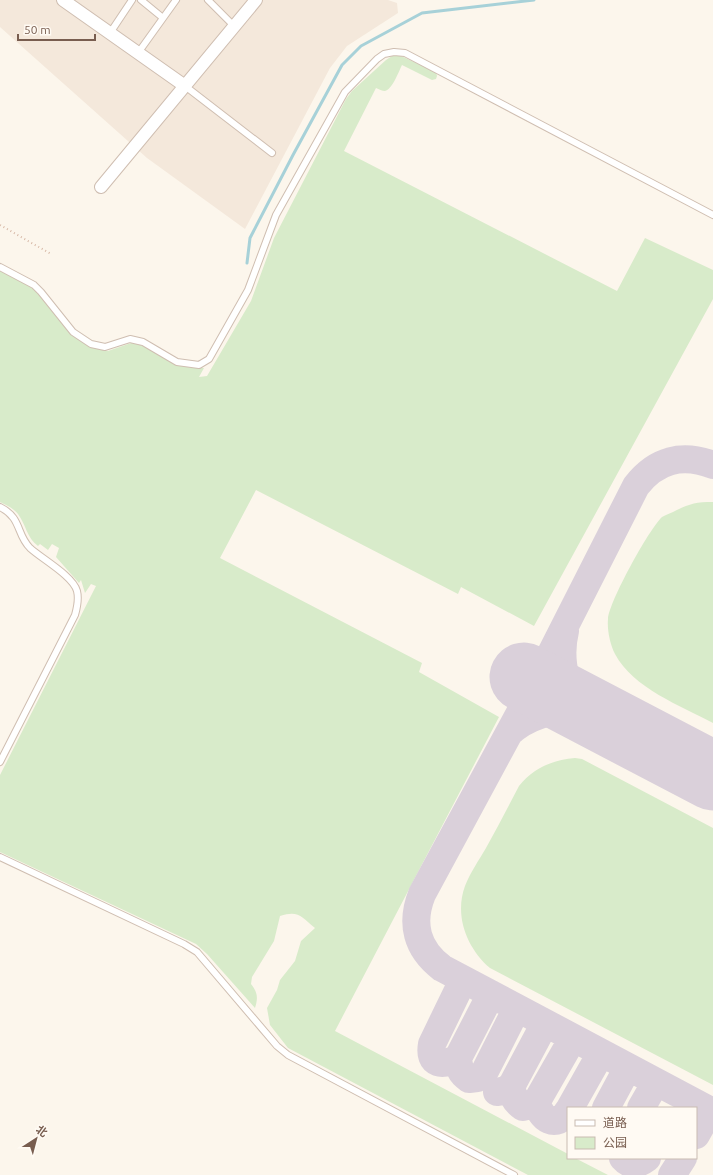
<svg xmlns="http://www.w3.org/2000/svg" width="713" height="1175" font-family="Ubuntu,'Noto Sans SC',sans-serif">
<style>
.residential{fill:#f4e8db}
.green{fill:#d8ebca}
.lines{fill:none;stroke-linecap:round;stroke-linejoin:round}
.stream{stroke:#a7d1d8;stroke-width:3}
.taxiway{stroke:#dad0da;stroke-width:28}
.runway{stroke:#dad0da;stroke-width:69}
.lane-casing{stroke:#cfbeb1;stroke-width:8}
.street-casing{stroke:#cfbeb1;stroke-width:14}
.path{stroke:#d7b9a7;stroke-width:2;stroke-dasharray:1 3;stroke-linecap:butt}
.lane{stroke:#fff;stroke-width:6}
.street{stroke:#fff;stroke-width:12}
</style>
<rect width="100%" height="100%" fill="#fcf6ec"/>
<path class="residential" d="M 0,0 L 388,0 L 397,3 L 398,13 L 347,46 L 330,68 L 245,229 L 147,158 L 0,27 Z"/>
<path class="green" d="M 399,55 L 436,72 L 437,76 L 436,79 L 432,80 L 402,65 C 399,71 392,90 385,91 C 382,91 379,89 376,88 L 344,151 L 617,291 L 645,238 L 713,270 L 713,299 L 534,626 L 461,587 L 458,594 L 256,490 L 220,558 L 422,663 L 419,672 L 499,717 L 335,1031 L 568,1154 L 568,1158 L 575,1158 L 608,1175 L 528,1175 L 288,1048 L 270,1025 L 267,1008 L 277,990 L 280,980 L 295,961 L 301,941 L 315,928 C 301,917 299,910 280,916 L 274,941 L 252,977 L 251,984 C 258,993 258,998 255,1008 L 207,954 L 196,944 L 0,852 L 0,775 L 96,586 L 91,584 L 85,593 L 81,580 L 79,583 L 56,557 L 59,548 L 52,544 L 48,550 L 40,544 L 38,546 C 27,538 26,525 18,514 C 13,508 6,505 0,502 L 0,270 L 36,289 L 66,328 L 94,347 L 108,351 L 134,342 L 187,367 L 204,368 L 199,377 L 207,376 L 251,301 L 274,238 L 346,99 L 352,91 L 386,60 L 392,56 Z
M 713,502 L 713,723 C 681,706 633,688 615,654 C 610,644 607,630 608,619 C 609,602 649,529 662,517 C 665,515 669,514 673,512 C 689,504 695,502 713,502 Z
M 575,758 L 582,759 L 713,828 L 713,1085 L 490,968 C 467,948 454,916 465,886 C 470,873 479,860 486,848 C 497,828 508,807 519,786 C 533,768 553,760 575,758 Z"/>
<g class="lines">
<path class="stream" d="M 247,263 L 250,238 L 293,155 L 342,65 L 361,46 L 422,13 L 534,0"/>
<path class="taxiway" d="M 713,465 C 682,453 656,460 636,486 L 536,683 L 422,894 C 410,924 417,949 442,968 L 713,1112
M 565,631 C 560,651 562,679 574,697 C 578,702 583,706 587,710
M 509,733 C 531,713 559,708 587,710
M 463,980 L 432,1044 C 428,1066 443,1066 458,1058 L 491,994
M 458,1058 C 459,1068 460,1073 469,1079 L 477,1078 L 484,1073 L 517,1008
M 512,1085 C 512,1095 514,1101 523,1107 L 529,1105 L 537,1101 L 573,1038
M 497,1092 L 506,1090 L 512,1085 L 545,1023
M 537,1101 C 539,1119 557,1130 568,1111
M 570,1108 L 601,1053
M 606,1108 L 628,1067
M 641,1108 L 656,1082
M 696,1135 L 710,1110
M 623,1158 C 631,1167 639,1164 647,1158
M 672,1175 L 683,1158"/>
<path class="runway" d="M 524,677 L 713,776"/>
<g class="lane-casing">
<path id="lane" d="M 141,0 L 163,18
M 208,0 L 234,26
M 110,33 L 132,0
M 138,53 L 176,0
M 185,86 L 272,153
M 0,267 L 34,285 L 41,292 L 73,332 L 91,344 L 105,347 L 130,339 L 143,342 L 177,362 L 199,365 L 209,359 L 248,290 L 276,215 L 345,92 L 377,59 L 384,54 L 394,52 L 405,53 L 713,215
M 0,507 C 22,518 16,534 30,548 C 42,559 73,576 77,591 C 79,599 77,608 75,615 L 0,762
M 0,857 L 184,944 L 197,952 L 277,1046 L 288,1055 L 514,1175"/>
</g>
<g class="street-casing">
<path id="street" d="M 63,0 L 185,86
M 101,187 L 256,0"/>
</g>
<path class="path" d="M 0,225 L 51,254"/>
<use href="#lane" class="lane"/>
<use href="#street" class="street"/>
</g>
<rect x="567" y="1107" width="130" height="52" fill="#fffaf3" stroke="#c9bbb1"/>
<rect x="575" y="1120" width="20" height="6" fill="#ffffff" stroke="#c9bbb1"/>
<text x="603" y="1127" font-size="12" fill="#785d4f">道路</text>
<rect x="575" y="1137" width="20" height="12" fill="#d8ebca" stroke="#c9bbb1"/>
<text x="603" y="1147" font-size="12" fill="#785d4f">公园</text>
<g transform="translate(36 1139) rotate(36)" stroke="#fffaf3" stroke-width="3" paint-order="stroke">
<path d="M0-3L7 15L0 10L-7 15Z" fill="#785d4f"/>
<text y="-6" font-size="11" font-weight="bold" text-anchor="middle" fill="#785d4f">北</text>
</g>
<path d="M18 34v6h77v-6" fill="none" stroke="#785d4f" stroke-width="2"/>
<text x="24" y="34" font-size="12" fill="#785d4f" stroke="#fffaf3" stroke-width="3" paint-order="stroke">50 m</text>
</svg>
